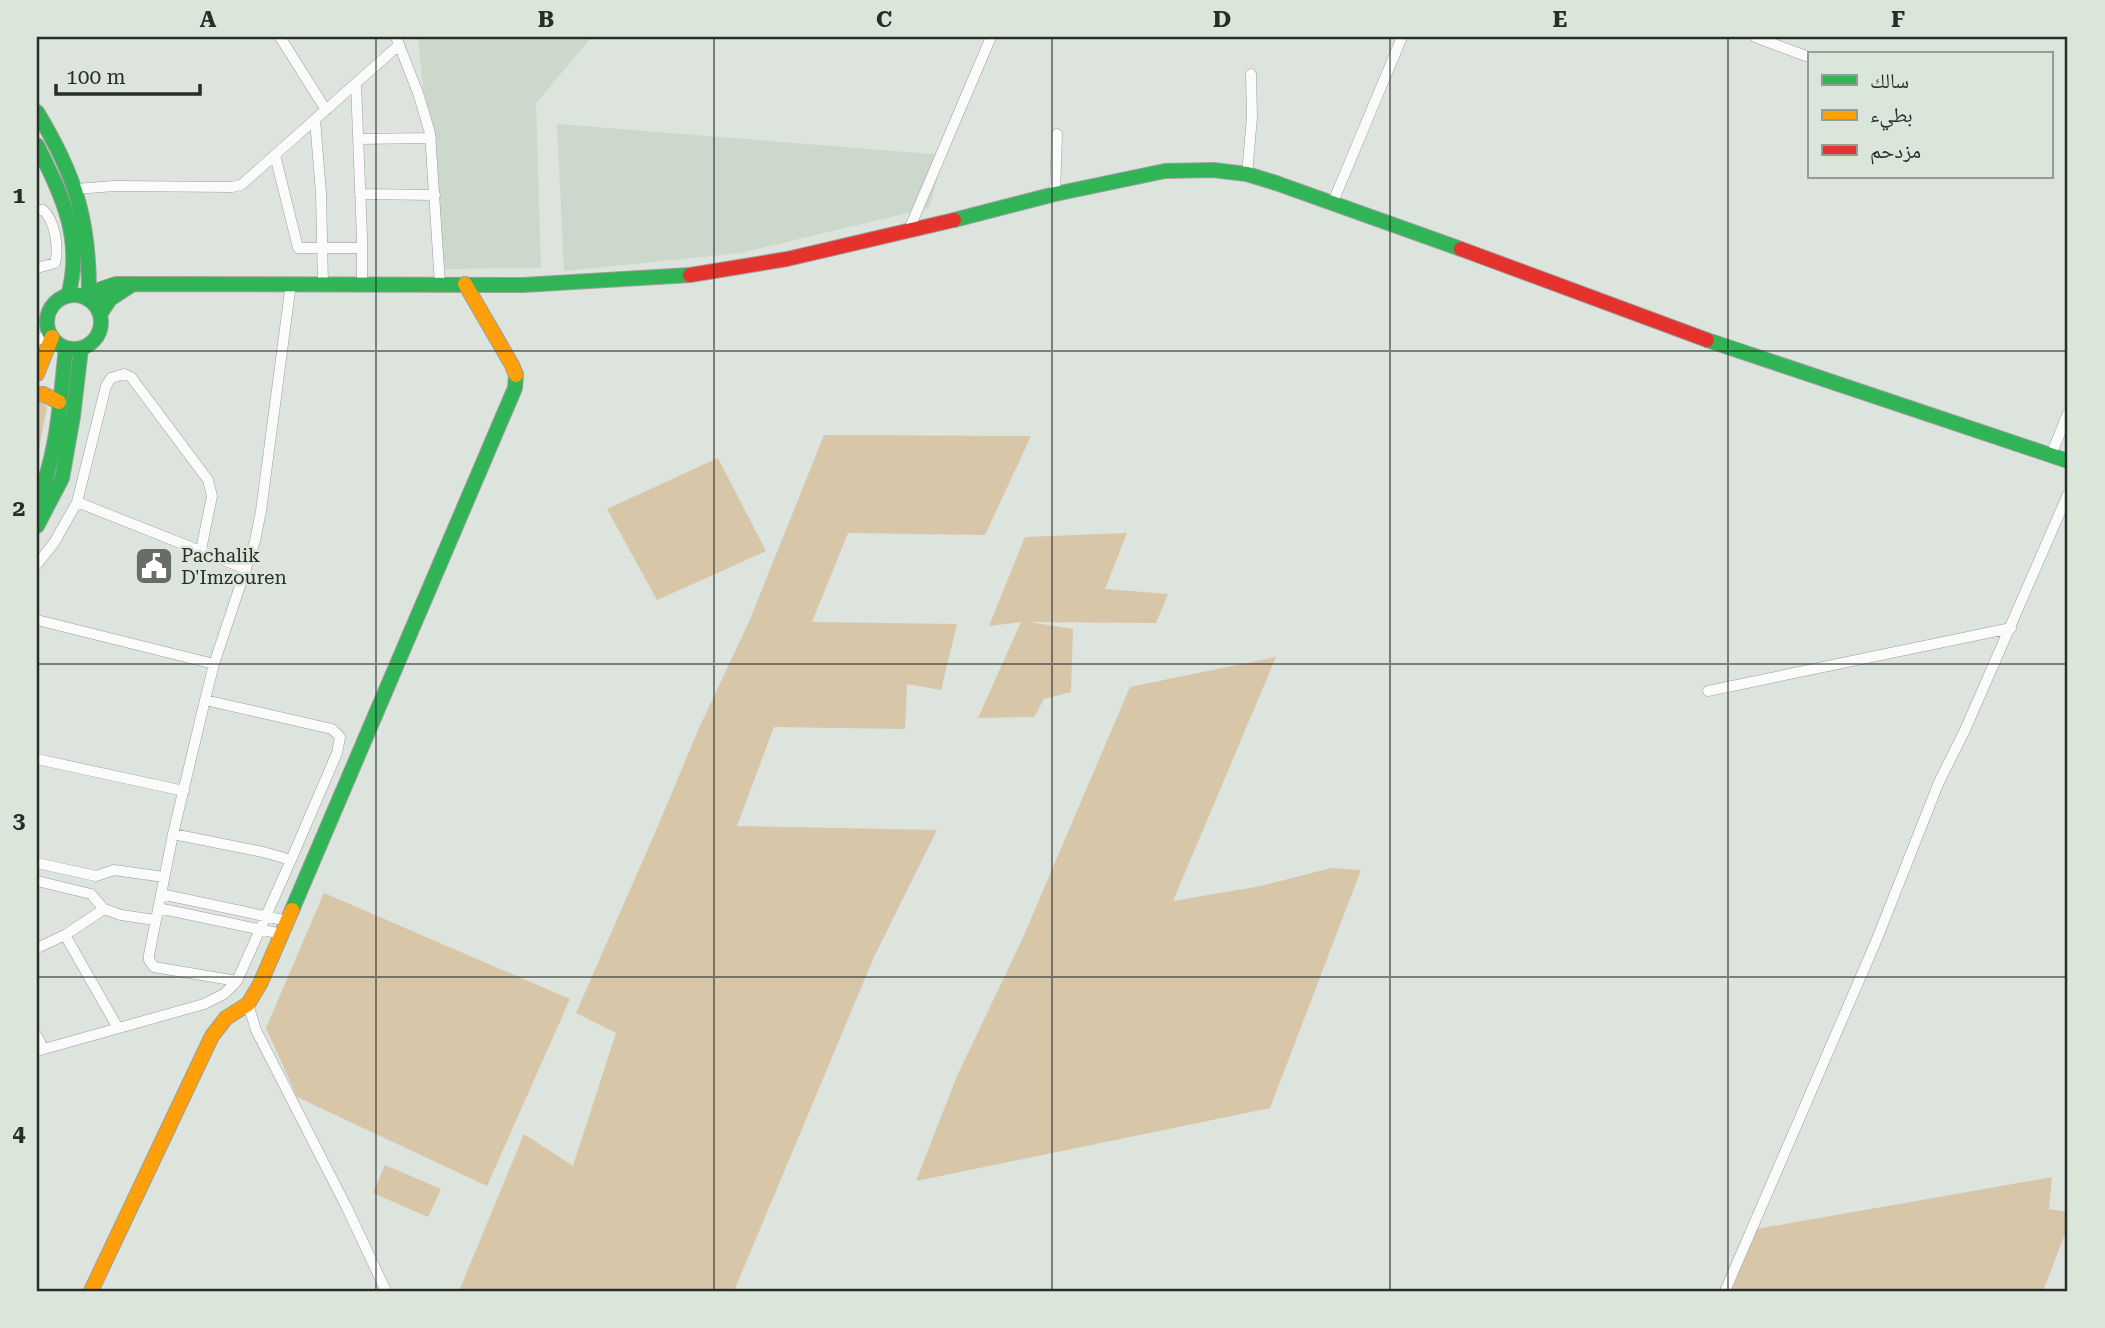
<svg xmlns="http://www.w3.org/2000/svg" width="2105" height="1328" font-family="'Roboto Serif','Noto Naskh Arabic',serif">
<style>
.built{fill:#ccd8cb}
.green{fill:#d8c6a9}
.lines{fill:none;stroke-linecap:round;stroke-linejoin:round}
.street-casing{stroke:#9b9f9b;stroke-width:11}
.fast-casing{stroke:#9b9f9b;stroke-width:16}
.slow-casing{stroke:#9b9f9b;stroke-width:16}
.jam-casing{stroke:#9b9f9b;stroke-width:16}
.street{stroke:#fafbfa;stroke-width:10}
.fast{stroke:#30b455;stroke-width:14}
.slow{stroke:#ff9f0a;stroke-width:14}
.jam{stroke:#e5322d;stroke-width:14}
.grid{fill:none;stroke:#292d28;stroke-width:2;stroke-opacity:0.55}
.labels{text-anchor:middle;dominant-baseline:central;stroke-width:5;stroke-linejoin:round;paint-order:stroke}
.poi-label{font-size:19px;fill:#292d28;stroke:#dbe6da;text-anchor:start}
.neatline{fill:none;stroke:#292d28;stroke-width:2.5}
.grid-label{font-size:23px;text-anchor:middle;font-weight:bold;fill:#292d28}
</style>
<rect width="100%" height="100%" fill="#dde3dd"/>
<path class="built" d="M 418,37 L 592,37 L 536,103 L 541,268 L 440,269 Z
M 557,124 L 944,155 L 929,208 L 740,253 L 564,271 Z"/>
<path class="green" d="M 37,401 L 42,401 L 47,407 L 37,459 Z
M 824,435 L 1031,436 L 985,535 L 848,533 L 812,622 L 957,624 L 941,690 L 907,684 L 905,729 L 774,727 L 737,826 L 937,830 L 874,957 L 734,1291 L 459,1291 L 524,1134 L 573,1166 L 616,1033 L 576,1013 L 658,826 L 699,728 L 749,622 Z
M 718,458 L 766,551 L 657,600 L 607,509 Z
M 1127,533 L 1105,589 L 1168,594 L 1156,623 L 1029,622 L 1073,629 L 1071,692 L 1044,699 L 1034,717 L 978,718 L 1021,622 L 989,626 L 1025,537 Z
M 1276,657 L 1173,901 L 1261,886 L 1331,868 L 1361,870 L 1270,1108 L 916,1181 L 957,1076 L 1021,942 L 1130,687 Z
M 324,893 L 570,999 L 487,1186 L 297,1097 L 266,1028 Z
M 385,1165 L 441,1189 L 428,1217 L 373,1193 Z
M 2052,1177 L 2049,1209 L 2068,1212 L 2068,1226 L 2043,1291 L 1719,1291 L 1745,1231 Z"/>
<g class="lines">
<g class="street-casing">
<path id="street" d="M 280,37 L 326,110
M 396,37 L 418,93 L 430,133 L 440,284
M 1755,37 L 1806,56
M 356,83 L 362,238 L 362,284
M 315,120 L 321,193 L 323,284
M 358,139 L 431,138
M 275,155 L 298,248 L 362,248
M 1247,174 L 1252,117 L 1251,74
M 76,189 L 114,186 L 232,187 L 241,185 L 399,45
M 360,194 L 435,195
M 1055,194 L 1057,134
M 1333,202 L 1402,37
M 37,210 L 43,210 C 55,220 59,248 55,263 L 37,268
M 908,232 L 991,37
M 37,340 L 50,335
M 2051,455 L 2068,413
M 77,502 L 246,569
M 37,564 L 54,543 L 77,502 L 106,386 L 111,378 L 124,374 L 131,377 L 208,480 L 212,496 L 201,550
M 37,620 L 214,664
M 1708,691 L 2011,628
M 205,700 L 332,729 L 340,737 L 337,753 L 291,860
M 37,759 L 184,791
M 37,863 L 96,876 L 114,870 L 164,877
M 37,881 L 91,894 L 104,909 L 121,915 L 155,920
M 161,894 L 288,921
M 158,908 L 282,934
M 65,935 L 118,1028
M 37,948 L 65,935 L 104,909
M 237,981 L 154,967 L 149,960 L 149,955 L 173,834 L 205,700 L 214,664 L 255,541 L 261,511 L 291,283
M 248,1004 L 256,1030 L 347,1208 L 386,1291
M 37,1036 L 43,1048
M 37,1051 L 204,1004 L 224,994 L 237,981 L 291,860 L 263,852 L 173,834
M 1725,1291 L 1877,939 L 1939,782 L 1965,730 L 2068,494"/>
</g>
<g class="fast-casing">
<path id="fast" d="M 37,112 C 77,178 90,223 89,300
M 37,145 C 62,196 84,239 68,296
M 954,220 L 1055,194 L 1165,171 L 1213,170 L 1247,174 L 1276,183 L 1461,249
M47 322a27 27 0 1 1 54 0a27 27 0 1 1-54 0Z
M 92,302 L 101,289 L 116,284 L 523,285 L 690,275
M 100,314 L 110,299 L 133,284
M 1707,340 L 2068,461
M 37,502 C 58,453 60,401 66,348
M 37,526 L 62,478 L 73,416 L 81,348
M 292,910 L 515,388 L 516,375"/>
</g>
<g class="slow-casing">
<path id="slow" d="M 465,284 L 512,365 L 516,375
M 37,374 L 52,337
M 37,394 L 43,394 L 59,402
M 91,1291 L 212,1036 L 226,1018 L 248,1004 L 260,984 L 292,910"/>
</g>
<g class="jam-casing">
<path id="jam" d="M 1461,249 L 1707,340
M 690,275 L 787,259 L 954,220"/>
</g>
<use href="#street" class="street"/>
<use href="#fast" class="fast"/>
<use href="#slow" class="slow"/>
<use href="#jam" class="jam"/>
</g>
<path class="grid" d="M 376,37 L 376,1291M 714,37 L 714,1291M 1052,37 L 1052,1291M 1390,37 L 1390,1291M 1728,37 L 1728,1291M 37,351 L 2068,351M 37,664 L 2068,664M 37,977 L 2068,977"/>
<defs>
<g id="civic-square" transform="scale(2.0125)"><rect x="-9" y="-9" width="18" height="18" rx="4" fill="#686d67" stroke="#dbe6da"/><path d="M-.6-6.5H3V-4.5H.6V-3L4-1V1h2V6H-6V1h2V-1L-.6-3ZM-1.2 2.5V6h2.4V2.5Z" fill="#fff"/></g>
</defs>
<g fill-rule="evenodd">
<use href="#civic-square" x="154" y="566"/>
</g>
<g class="labels">
<g class="poi-label">
<text x="181" y="555">Pachalik<tspan x="181" dy="22">D'Imzouren</tspan></text>
</g>
</g>
<rect width="2105" height="1328" fill="none" stroke="#dbe6da" stroke-width="77"/>
<rect x="1808" y="52" width="245" height="126" fill="#dbe6da" stroke="#949c93" stroke-width="2"/>
<rect x="1822" y="75" width="35" height="10" fill="#30b455" stroke="#949c93" stroke-width="2"/>
<text x="1870" y="88" font-size="21" fill="#292d28">سالك</text>
<rect x="1822" y="110" width="35" height="10" fill="#ff9f0a" stroke="#949c93" stroke-width="2"/>
<text x="1870" y="122" font-size="21" fill="#292d28">بطيء</text>
<rect x="1822" y="145" width="35" height="10" fill="#e5322d" stroke="#949c93" stroke-width="2"/>
<text x="1870" y="158" font-size="21" fill="#292d28">مزدحم</text>
<path d="M56 84v10h144v-10" fill="none" stroke="#292d28" stroke-width="3.5"/>
<text x="66" y="84" font-size="21" fill="#292d28" stroke="#dbe6da" stroke-width="5" paint-order="stroke">100 m</text>
<rect x="38" y="38" width="2028" height="1252" class="neatline"/>
<g class="grid-label">
<text x="208" y="27">A</text>
<text x="546" y="27">B</text>
<text x="884" y="27">C</text>
<text x="1222" y="27">D</text>
<text x="1560" y="27">E</text>
<text x="1898" y="27">F</text>
<text x="19" y="203">1</text>
<text x="19" y="516">2</text>
<text x="19" y="828">3</text>
<text x="19" y="1141">4</text>
</g>
</svg>
